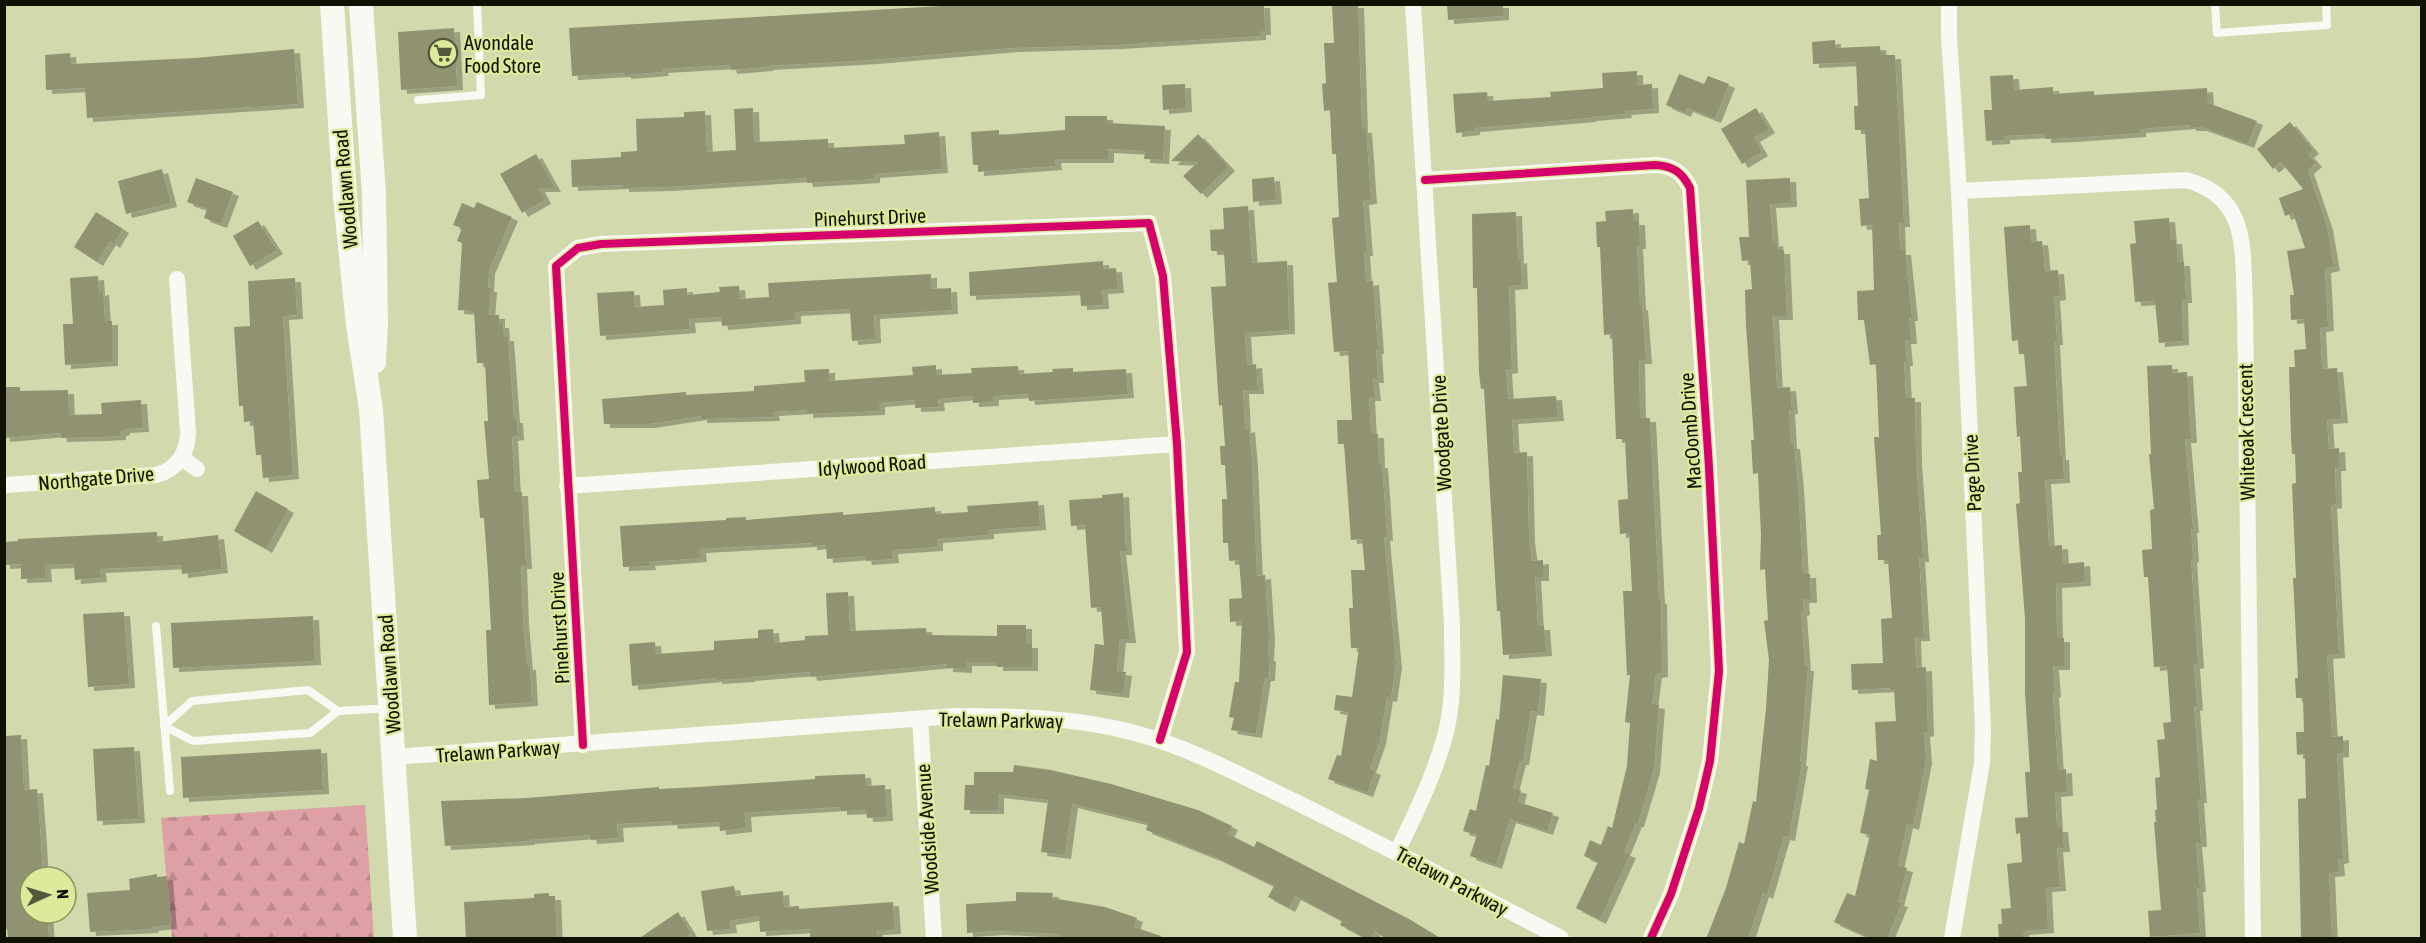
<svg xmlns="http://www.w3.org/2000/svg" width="2426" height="943" font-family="'Asap Condensed',sans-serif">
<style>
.forest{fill:url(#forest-firs)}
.building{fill:#919271;filter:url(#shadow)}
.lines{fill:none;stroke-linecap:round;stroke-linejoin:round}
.lane{stroke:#f8f9f3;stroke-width:8}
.street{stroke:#f8f9f3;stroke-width:16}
.secondary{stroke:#f8f9f3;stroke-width:24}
.cycleway-casing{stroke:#dceb9b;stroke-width:11}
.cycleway{stroke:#d6006c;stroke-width:8}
.labels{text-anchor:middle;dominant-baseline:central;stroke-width:4.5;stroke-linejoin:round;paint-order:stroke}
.poi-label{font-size:20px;fill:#0f1200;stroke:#dceb9b;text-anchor:start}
.street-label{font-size:20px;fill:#0f1200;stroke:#dceb9b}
</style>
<defs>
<pattern id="forest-firs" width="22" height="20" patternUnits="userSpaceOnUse" patternTransform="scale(1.5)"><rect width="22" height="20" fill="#dda0a5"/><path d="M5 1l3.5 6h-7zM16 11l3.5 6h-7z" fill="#bc898c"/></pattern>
<filter id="shadow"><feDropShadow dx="6" dy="4" stdDeviation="0" flood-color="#0004"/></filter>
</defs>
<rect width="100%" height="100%" fill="#d1d9ad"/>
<path class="forest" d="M 365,805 L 374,938 L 172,938 L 161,818 Z"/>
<path class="building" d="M 975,4 L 1264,4 L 1265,31 L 1260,31 L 1260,36 L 1116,45 L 1012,48 L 872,60 L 767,66 L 767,67 L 731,70 L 730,65 L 662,69 L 663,72 L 625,75 L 625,73 L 572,76 L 569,28 Z
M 1332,4 L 1358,4 L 1362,129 L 1366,129 L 1371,200 L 1363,201 L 1367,252 L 1364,252 L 1366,282 L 1373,281 L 1378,350 L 1376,350 L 1378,379 L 1373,379 L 1375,397 L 1369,397 L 1371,434 L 1378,434 L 1379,464 L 1382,464 L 1387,537 L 1384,537 L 1396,664 L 1391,698 L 1387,697 L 1380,740 L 1370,769 L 1375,771 L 1367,793 L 1328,779 L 1337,755 L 1341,756 L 1348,712 L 1334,710 L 1336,695 L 1352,697 L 1359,648 L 1351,648 L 1349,608 L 1353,608 L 1351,570 L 1365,570 L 1362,539 L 1351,540 L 1344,444 L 1338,444 L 1337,420 L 1352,420 L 1348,351 L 1334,352 L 1328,283 L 1337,282 L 1332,218 L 1339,217 L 1336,154 L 1332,154 L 1330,110 L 1324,111 L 1322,84 L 1326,83 L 1324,43 L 1334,43 Z
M 1447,4 L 1503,4 L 1503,16 L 1448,20 Z
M 454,28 L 457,86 L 401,90 L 398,32 Z
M 1835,40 L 1835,48 L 1880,46 L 1881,55 L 1895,55 L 1904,223 L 1899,223 L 1900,251 L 1905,251 L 1912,317 L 1909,317 L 1911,340 L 1905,340 L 1907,362 L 1904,362 L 1906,398 L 1915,398 L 1916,461 L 1923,558 L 1919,558 L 1924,637 L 1915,637 L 1916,668 L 1926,667 L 1928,732 L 1924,733 L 1926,760 L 1913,826 L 1907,824 L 1898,866 L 1907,868 L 1898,902 L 1902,903 L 1887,939 L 1872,939 L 1834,922 L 1847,893 L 1855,896 L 1870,835 L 1860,833 L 1869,790 L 1865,789 L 1870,759 L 1877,761 L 1875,722 L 1896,721 L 1894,690 L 1891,691 L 1890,688 L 1852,690 L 1851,664 L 1883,663 L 1881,619 L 1892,618 L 1888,560 L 1878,560 L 1877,535 L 1881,535 L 1874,437 L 1879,437 L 1876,364 L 1870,365 L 1864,320 L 1858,320 L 1857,291 L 1874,290 L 1873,254 L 1872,225 L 1861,226 L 1859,199 L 1869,198 L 1865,130 L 1855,130 L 1854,106 L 1858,106 L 1856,62 L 1813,64 L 1812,42 Z
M 294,49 L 298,104 L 87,118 L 85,88 L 46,90 L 45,55 L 70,53 L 71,64 L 195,58 Z
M 1637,71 L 1637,85 L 1652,84 L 1653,109 L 1625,111 L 1626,114 L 1590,117 L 1590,118 L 1474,128 L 1474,131 L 1456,133 L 1453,94 L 1487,92 L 1488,101 L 1551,97 L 1550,92 L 1603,88 L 1602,73 Z
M 1679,74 L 1704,84 L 1708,76 L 1729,84 L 1715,119 L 1687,108 L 1685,113 L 1666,105 Z
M 2013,75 L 2014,90 L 2053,87 L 2053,94 L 2094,91 L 2094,95 L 2207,88 L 2208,103 L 2257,121 L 2248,144 L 2201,127 L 2190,127 L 2190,125 L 2140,129 L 2140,133 L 2070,138 L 2045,139 L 2045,134 L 2004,136 L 2004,140 L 1986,141 L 1984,110 L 1992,110 L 1990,76 Z
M 1185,84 L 1186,108 L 1163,110 L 1162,85 Z
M 753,108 L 754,142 L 828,139 L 828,148 L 905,144 L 904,135 L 939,132 L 942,169 L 874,174 L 874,179 L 807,183 L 806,178 L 666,187 L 623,188 L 623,185 L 572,187 L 571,160 L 621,157 L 621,152 L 637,151 L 636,119 L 684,117 L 684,112 L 705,111 L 707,152 L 736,150 L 734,109 Z
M 1756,108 L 1769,129 L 1754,138 L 1762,152 L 1742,164 L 1721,129 Z
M 1065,116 L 1107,116 L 1107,123 L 1165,126 L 1163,160 L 1144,159 L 1145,151 L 1108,149 L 1108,159 L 1055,159 L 1056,166 L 978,172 L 978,165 L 973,165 L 971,132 L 999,130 L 999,135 L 1065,130 Z
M 2290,122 L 2313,150 L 2308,154 L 2316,163 L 2308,170 L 2327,226 L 2334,267 L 2325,269 L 2328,327 L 2320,328 L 2322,369 L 2337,368 L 2342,419 L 2327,420 L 2329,449 L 2339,448 L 2340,467 L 2335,467 L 2336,504 L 2331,505 L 2339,654 L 2327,655 L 2332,737 L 2343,736 L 2343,753 L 2337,754 L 2343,859 L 2338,860 L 2339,872 L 2329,873 L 2332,939 L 2301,939 L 2298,799 L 2306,798 L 2305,754 L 2297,755 L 2296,732 L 2304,732 L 2303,698 L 2296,698 L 2295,678 L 2298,678 L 2293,578 L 2296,578 L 2292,484 L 2296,483 L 2295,454 L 2292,454 L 2291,438 L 2289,367 L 2295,367 L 2294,350 L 2306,349 L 2304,319 L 2291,320 L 2290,295 L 2294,295 L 2287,251 L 2305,248 L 2293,213 L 2285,216 L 2279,198 L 2303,189 L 2281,162 L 2273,169 L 2257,149 Z
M 1198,134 L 1229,167 L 1201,194 L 1183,176 L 1198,162 L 1171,161 Z
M 536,154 L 555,188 L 539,188 L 545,200 L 522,213 L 500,174 Z
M 162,169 L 171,203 L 126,214 L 118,181 Z
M 1274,177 L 1276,200 L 1253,202 L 1252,179 Z
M 196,178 L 233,192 L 221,224 L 204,218 L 207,209 L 187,202 Z
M 1790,178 L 1791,203 L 1770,204 L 1773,243 L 1777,242 L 1778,250 L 1784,250 L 1787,316 L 1773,316 L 1777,388 L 1790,387 L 1792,410 L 1789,410 L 1791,445 L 1794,445 L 1798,485 L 1803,574 L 1810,574 L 1811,599 L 1803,599 L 1804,611 L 1801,612 L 1805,667 L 1808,667 L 1800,762 L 1802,762 L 1789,837 L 1784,836 L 1767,895 L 1763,893 L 1748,939 L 1706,939 L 1726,888 L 1739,842 L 1744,844 L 1753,801 L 1756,802 L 1766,709 L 1769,660 L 1764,621 L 1768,620 L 1765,569 L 1760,570 L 1761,535 L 1758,473 L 1753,474 L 1751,440 L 1754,440 L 1746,325 L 1745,290 L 1752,289 L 1750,260 L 1742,261 L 1739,237 L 1749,237 L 1746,180 Z
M 477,202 L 512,217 L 489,270 L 488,288 L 491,288 L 489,315 L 499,315 L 499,324 L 503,324 L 504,337 L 508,337 L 514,419 L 517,419 L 518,436 L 512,437 L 515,492 L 522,492 L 523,515 L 526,565 L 521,565 L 523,621 L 527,666 L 530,666 L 532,702 L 489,705 L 486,630 L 491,630 L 488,573 L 484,518 L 480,518 L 477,480 L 489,479 L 484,421 L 488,421 L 485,363 L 477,363 L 474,311 L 458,310 L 462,243 L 457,241 L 462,228 L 453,225 L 462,203 L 474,208 Z
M 1248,206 L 1252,263 L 1287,261 L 1289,330 L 1245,333 L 1247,365 L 1256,364 L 1258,390 L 1243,390 L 1245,429 L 1249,428 L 1252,463 L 1257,576 L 1265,575 L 1269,636 L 1268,657 L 1270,657 L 1269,677 L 1265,677 L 1256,734 L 1231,730 L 1234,718 L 1229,717 L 1235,682 L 1239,682 L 1242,621 L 1230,622 L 1229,599 L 1242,598 L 1239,560 L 1229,561 L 1228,543 L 1223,543 L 1222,499 L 1227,499 L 1225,465 L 1221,465 L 1220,446 L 1225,446 L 1222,405 L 1219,406 L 1211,287 L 1226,286 L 1224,251 L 1211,251 L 1210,230 L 1224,229 L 1223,208 Z
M 1633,209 L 1633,221 L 1639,221 L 1640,245 L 1637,245 L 1640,306 L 1642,306 L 1646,360 L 1639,360 L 1640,418 L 1650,418 L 1659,600 L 1661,600 L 1662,673 L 1656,674 L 1652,704 L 1659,705 L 1654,769 L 1638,823 L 1636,823 L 1624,852 L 1630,854 L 1600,920 L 1576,908 L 1598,862 L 1584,856 L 1590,840 L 1601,845 L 1608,826 L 1612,828 L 1627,766 L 1630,723 L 1625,722 L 1630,675 L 1627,675 L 1623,591 L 1632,591 L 1629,533 L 1620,534 L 1618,500 L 1628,499 L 1625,439 L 1616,439 L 1612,334 L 1604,335 L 1600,247 L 1597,247 L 1596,222 L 1606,221 L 1605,211 Z
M 96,212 L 123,229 L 114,244 L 110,241 L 97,262 L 74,247 Z
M 1516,212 L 1518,260 L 1521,259 L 1522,285 L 1509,286 L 1512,369 L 1506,370 L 1508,399 L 1556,396 L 1558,417 L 1512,420 L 1514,453 L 1527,452 L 1529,539 L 1532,561 L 1543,560 L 1543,577 L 1535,577 L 1538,626 L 1544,626 L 1546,652 L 1503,655 L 1500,611 L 1497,611 L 1484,389 L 1481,389 L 1479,373 L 1477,288 L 1473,288 L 1472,214 Z
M 2169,218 L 2171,240 L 2176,240 L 2178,262 L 2184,262 L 2186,299 L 2182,299 L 2183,341 L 2159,343 L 2155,301 L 2135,302 L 2130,244 L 2136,243 L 2134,221 Z
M 258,221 L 277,250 L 250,266 L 233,236 Z
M 2030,225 L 2031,242 L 2042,241 L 2045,271 L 2058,270 L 2060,296 L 2054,297 L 2057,341 L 2054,341 L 2060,456 L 2063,456 L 2064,479 L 2045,480 L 2049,546 L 2062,545 L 2063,564 L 2084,562 L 2085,582 L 2056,584 L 2057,638 L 2064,638 L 2064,666 L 2053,666 L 2055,693 L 2053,694 L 2058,770 L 2066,769 L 2067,792 L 2055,793 L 2057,828 L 2062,828 L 2064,848 L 2057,848 L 2060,887 L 2046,888 L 2048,929 L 2023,931 L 2023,939 L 1999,939 L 1998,924 L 2002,924 L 2001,909 L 2011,908 L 2007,864 L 2022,862 L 2020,833 L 2016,834 L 2015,818 L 2028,817 L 2025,772 L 2030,772 L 2025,693 L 2025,618 L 2016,504 L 2020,503 L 2018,472 L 2022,472 L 2020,436 L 2017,437 L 2014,387 L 2027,386 L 2024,354 L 2019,354 L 2018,340 L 2012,341 L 2004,227 Z
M 1103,261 L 1103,269 L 1116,268 L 1118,289 L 1102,290 L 1103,305 L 1081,306 L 1080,291 L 970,296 L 969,272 Z
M 931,274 L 931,289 L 951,288 L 952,310 L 874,315 L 875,339 L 852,341 L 850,309 L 795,312 L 795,320 L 722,326 L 721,317 L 689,319 L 690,329 L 600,336 L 597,293 L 634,291 L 635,307 L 664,305 L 663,290 L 687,288 L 687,295 L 720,292 L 719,287 L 739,286 L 740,299 L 769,297 L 768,283 Z
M 98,276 L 99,292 L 103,291 L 105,321 L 112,321 L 112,362 L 65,365 L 63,324 L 73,324 L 70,278 Z
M 295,278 L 297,315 L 283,316 L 293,475 L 263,478 L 261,455 L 256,455 L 253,421 L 244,422 L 243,406 L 239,406 L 234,327 L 250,326 L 248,281 Z
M 936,365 L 936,375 L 972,373 L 971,368 L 1018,366 L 1019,374 L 1053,372 L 1052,369 L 1073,368 L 1073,372 L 1126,369 L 1128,394 L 1029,401 L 1028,394 L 993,396 L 993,402 L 973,403 L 973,396 L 938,399 L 939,407 L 915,408 L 915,400 L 879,403 L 879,411 L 807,414 L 807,410 L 773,412 L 774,417 L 701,419 L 701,416 L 649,424 L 604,424 L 602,399 L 686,392 L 686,395 L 754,391 L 754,386 L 805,382 L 804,370 L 829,369 L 829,381 L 913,375 L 912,367 Z
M 2172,365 L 2172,373 L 2187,372 L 2191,439 L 2185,439 L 2193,529 L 2191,529 L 2193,558 L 2191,559 L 2198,664 L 2194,665 L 2197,706 L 2194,707 L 2201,799 L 2198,799 L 2201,843 L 2196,843 L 2200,888 L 2197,888 L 2200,933 L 2150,937 L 2148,911 L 2161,910 L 2154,822 L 2156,822 L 2155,810 L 2157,810 L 2155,778 L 2160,777 L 2157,740 L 2165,739 L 2163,723 L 2171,722 L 2167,666 L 2154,667 L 2148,577 L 2144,577 L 2142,550 L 2152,549 L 2150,510 L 2154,509 L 2149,454 L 2151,454 L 2147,366 Z
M 4,387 L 20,387 L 20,391 L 68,390 L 69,415 L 102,414 L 101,403 L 141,400 L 143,428 L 124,429 L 124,431 L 120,432 L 120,436 L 100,437 L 61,438 L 60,433 L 4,438 Z
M 256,491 L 288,509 L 266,549 L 234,531 Z
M 1123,493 L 1126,551 L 1120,551 L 1130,639 L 1120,639 L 1117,671 L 1126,672 L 1123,694 L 1090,690 L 1095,644 L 1104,645 L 1101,607 L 1091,608 L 1085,525 L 1071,526 L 1069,500 L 1102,498 L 1102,495 Z
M 1038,501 L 1040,526 L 988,530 L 988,535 L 937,539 L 937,547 L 892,550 L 893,559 L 866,561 L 865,556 L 827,559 L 826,545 L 811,546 L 811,543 L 700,549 L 701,558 L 649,562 L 650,566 L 623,567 L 620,526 L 726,520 L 726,518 L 746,517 L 746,520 L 843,512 L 843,515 L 935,507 L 935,514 L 968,512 L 967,506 Z
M 157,532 L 157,542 L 218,535 L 222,569 L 182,574 L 181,565 L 100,569 L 101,578 L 75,580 L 74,564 L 45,565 L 46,578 L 21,579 L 21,564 L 4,565 L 4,542 L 18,541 L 18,539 Z
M 848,592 L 850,631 L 926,628 L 927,635 L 997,636 L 997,625 L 1026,625 L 1026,644 L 1032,644 L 1032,667 L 997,667 L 997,662 L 966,662 L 966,669 L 947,668 L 947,664 L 811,677 L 810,672 L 749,677 L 749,678 L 716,680 L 716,678 L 632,686 L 629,644 L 655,642 L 656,654 L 714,650 L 714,641 L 758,638 L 758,630 L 773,629 L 774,643 L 805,640 L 805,636 L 828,635 L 826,593 Z
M 124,612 L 129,684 L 88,687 L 83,614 Z
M 313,616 L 315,661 L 173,668 L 171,623 Z
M 1503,675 L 1541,679 L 1538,712 L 1531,711 L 1523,761 L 1520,761 L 1513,788 L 1521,790 L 1518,802 L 1553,813 L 1547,831 L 1510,819 L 1496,865 L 1470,856 L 1477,835 L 1463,831 L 1470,809 L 1476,811 L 1486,765 L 1489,766 L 1496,719 L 1499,720 Z
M 21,735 L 24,790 L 37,789 L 41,841 L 43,877 L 30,877 L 30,913 L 47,913 L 49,939 L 8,939 L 7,929 L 4,929 L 4,736 Z
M 134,747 L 139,819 L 97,821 L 93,749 Z
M 321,749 L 323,790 L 183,798 L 181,757 Z
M 1014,765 L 1051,770 L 1111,784 L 1198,810 L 1232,826 L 1228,834 L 1254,847 L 1257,841 L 1409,919 L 1442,939 L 1386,939 L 1375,931 L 1371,939 L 1367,939 L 1340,925 L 1342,921 L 1295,896 L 1289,908 L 1268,897 L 1274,886 L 1217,858 L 1146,830 L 1148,823 L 1072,804 L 1065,855 L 1041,852 L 1048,800 L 998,794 L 998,810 L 964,810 L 965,785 L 974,785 L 974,772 L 1013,772 Z
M 865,774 L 866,786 L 885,785 L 887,817 L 867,818 L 866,810 L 841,811 L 841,807 L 791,810 L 745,813 L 746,828 L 720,831 L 719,822 L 672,825 L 671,821 L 617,824 L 618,838 L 591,840 L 590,835 L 529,840 L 529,841 L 445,846 L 441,801 L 527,798 L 659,787 L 659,789 L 699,787 L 815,779 L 815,776 Z
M 157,874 L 157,877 L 167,876 L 171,925 L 152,927 L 153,929 L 90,932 L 87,893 L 130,890 L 129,879 Z
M 734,886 L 736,896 L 783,891 L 784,907 L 799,906 L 799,909 L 893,902 L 895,930 L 877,931 L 878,939 L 810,939 L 810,929 L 760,932 L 759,916 L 730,921 L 731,929 L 707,931 L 701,891 Z
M 1016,892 L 1053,893 L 1052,898 L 1105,907 L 1137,918 L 1134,927 L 1161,936 L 1160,939 L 1059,939 L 1060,934 L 999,931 L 967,933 L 966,904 L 1016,901 Z
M 549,893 L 549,896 L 555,896 L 557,939 L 466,939 L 464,902 L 534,898 L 534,894 Z
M 678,912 L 691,933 L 683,939 L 638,939 Z"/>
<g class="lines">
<path class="lane" d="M 2215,4 L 2217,33 L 2327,25 L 2326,4
M 418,100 L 481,95 L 477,4
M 156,626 L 170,791
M 164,726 L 193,741 L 310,733 L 338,711 L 389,708
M 164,726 L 192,701 L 308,690 L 338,711"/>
<path class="street" d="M 1949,4 L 1949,36 L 1959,191 L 1983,728 L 1982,763 L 1952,938
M 1425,180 L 1655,165 C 1673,166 1682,172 1690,188 L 1709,467 L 1719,671 L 1710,761 L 1699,808 L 1671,894 L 1651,938
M 1959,191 L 2186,180 C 2250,197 2242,251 2245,305 L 2253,938
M 182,458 L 197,469
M 4,485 L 156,475 C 177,470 188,452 188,432 L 177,279
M 567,486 L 1177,444
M 920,719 L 934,938
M 583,745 L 556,266 L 578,248 L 601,244 L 1149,223 L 1163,276 L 1177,444 L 1187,652 L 1160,740
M 394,757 L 954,716 C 1013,716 1074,717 1131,732 C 1190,747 1243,777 1298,803 C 1386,847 1473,892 1561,938
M 1397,852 C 1415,815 1434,776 1445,736 C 1455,700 1452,661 1452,624 L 1413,4"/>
<path class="secondary" d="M 332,4 L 345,197 L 358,325 L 371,409 L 405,938
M 361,4 L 374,194 L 376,325 L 374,362"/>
<g class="cycleway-casing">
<path id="cycleway" d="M 1425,180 L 1655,165 C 1673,166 1682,172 1690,188 L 1709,467 L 1719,671 L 1710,761 L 1699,808 L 1671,894 L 1651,938
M 583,745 L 556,266 L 578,248 L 601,244 L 1149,223 L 1163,276 L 1177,444 L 1187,652 L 1160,740"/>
</g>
<use href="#cycleway" class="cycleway"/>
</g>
<defs>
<g id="supermarket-ring" transform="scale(1.5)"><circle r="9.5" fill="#dceb9b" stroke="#53583d" stroke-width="1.5"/><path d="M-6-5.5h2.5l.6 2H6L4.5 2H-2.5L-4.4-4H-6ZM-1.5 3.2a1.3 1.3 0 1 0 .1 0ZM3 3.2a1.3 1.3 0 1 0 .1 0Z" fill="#53583d"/></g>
</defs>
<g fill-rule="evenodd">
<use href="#supermarket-ring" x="443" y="53"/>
</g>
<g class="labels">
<g class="poi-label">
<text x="464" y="42">Avondale<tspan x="464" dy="23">Food Store</tspan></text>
</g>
<g class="street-label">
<text transform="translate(345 189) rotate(-95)">Woodlawn Road</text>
<text transform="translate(870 217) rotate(-2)">Pinehurst Drive</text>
<text transform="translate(1690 431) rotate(-94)">MacOomb Drive</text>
<text transform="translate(2246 432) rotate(-91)">Whiteoak Crescent</text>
<text transform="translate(1441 433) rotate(-93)">Woodgate Drive</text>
<text transform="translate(872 465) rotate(-4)">Idylwood Road</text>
<text transform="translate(1972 473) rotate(-93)">Page Drive</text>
<text transform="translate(96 478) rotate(-5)">Northgate Drive</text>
<text transform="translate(559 628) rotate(-93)">Pinehurst Drive</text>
<text transform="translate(389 674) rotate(-94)">Woodlawn Road</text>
<text transform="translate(1001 720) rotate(1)">Trelawn Parkway</text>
<text transform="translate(498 751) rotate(-4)">Trelawn Parkway</text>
<text transform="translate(927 829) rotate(-94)">Woodside Avenue</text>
<text transform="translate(1452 881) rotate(28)">Trelawn Parkway</text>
</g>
</g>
<rect width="2426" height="943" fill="none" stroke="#0f1200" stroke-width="12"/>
<g transform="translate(48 895) rotate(86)"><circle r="28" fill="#dceb9b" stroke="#8a945d" stroke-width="1.5"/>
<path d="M0-4.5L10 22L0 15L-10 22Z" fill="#53583d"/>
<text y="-9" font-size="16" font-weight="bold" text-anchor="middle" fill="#0f1200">N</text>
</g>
</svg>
